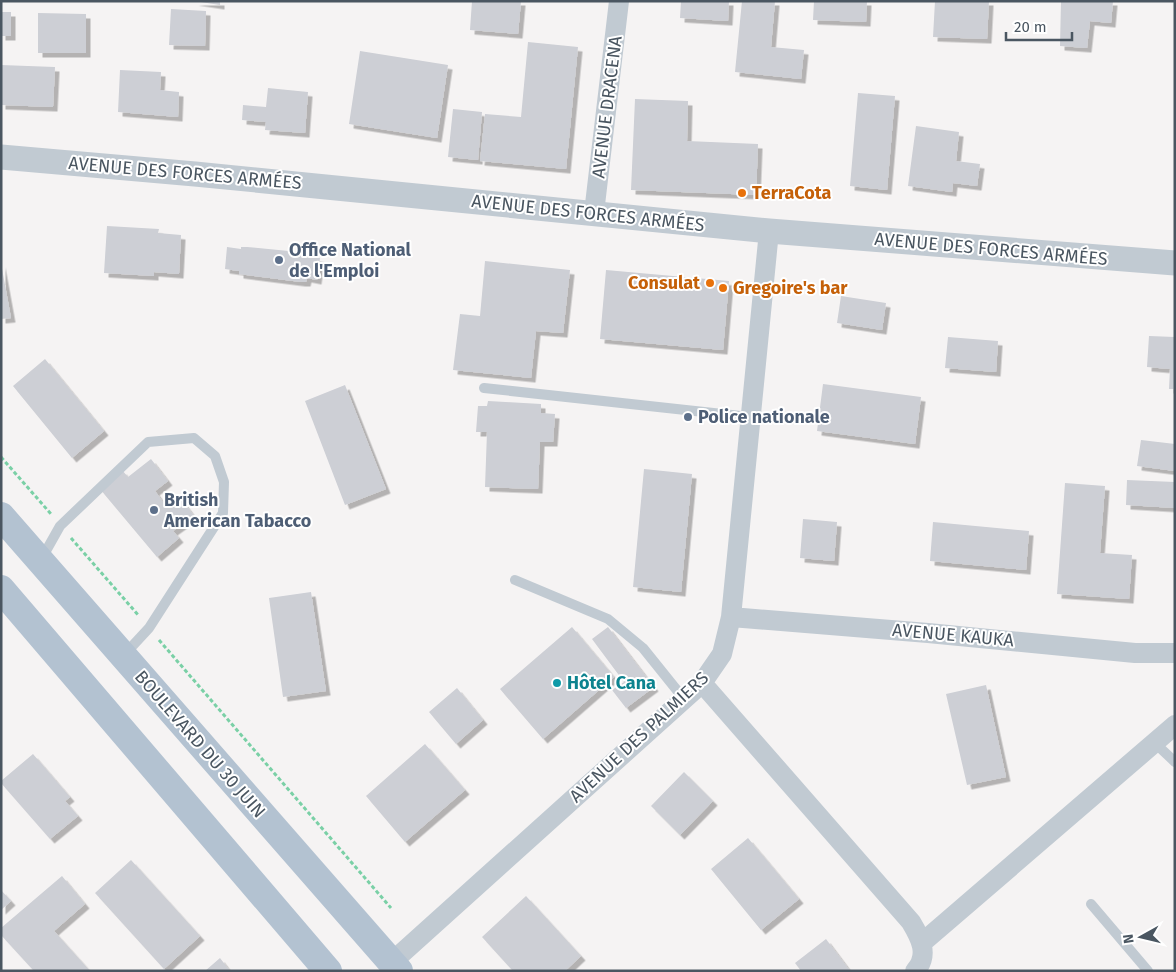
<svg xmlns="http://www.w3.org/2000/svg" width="1176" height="972" font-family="'Fira Sans',sans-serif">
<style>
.building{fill:#cdcfd5;filter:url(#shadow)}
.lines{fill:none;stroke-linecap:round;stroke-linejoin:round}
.path{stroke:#7ad0a6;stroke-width:3;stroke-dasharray:4 2.5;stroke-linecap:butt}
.service{stroke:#c1cad2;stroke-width:10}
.minor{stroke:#c1cad2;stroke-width:20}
.tertiary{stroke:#c1cad2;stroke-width:25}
.primary{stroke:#b3c2d1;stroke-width:28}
.food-dot{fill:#e8710a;stroke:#fff;stroke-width:2}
.service-dot{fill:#5c6f8a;stroke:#fff;stroke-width:2}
.culture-dot{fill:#0f9aa8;stroke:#fff;stroke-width:2}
.labels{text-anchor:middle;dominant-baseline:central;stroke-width:4;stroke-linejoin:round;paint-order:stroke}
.street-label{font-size:18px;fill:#4a5661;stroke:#fff}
.food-label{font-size:18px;font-weight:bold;fill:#c56008;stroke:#fff;text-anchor:start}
.service-label{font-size:18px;font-weight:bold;fill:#4e5e75;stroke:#fff;text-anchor:start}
.culture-label{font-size:18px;font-weight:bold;fill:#0d838f;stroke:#fff;text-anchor:start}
</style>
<defs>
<filter id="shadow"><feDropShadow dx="4.5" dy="4.5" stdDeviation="0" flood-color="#0004"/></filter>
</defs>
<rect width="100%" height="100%" fill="#f5f3f3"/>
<path class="building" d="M 194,1 L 220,1 L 220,5 Z
M 472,1 L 521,1 L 518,34 L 470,30 Z
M 681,1 L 729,1 L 728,21 L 680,18 Z
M 742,1 L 775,1 L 771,47 L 804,50 L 801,79 L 735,72 Z
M 814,1 L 867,1 L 866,22 L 813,20 Z
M 935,1 L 989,1 L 987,39 L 933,37 Z
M 1061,1 L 1113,1 L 1111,23 L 1090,21 L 1087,48 L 1060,46 Z
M 171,9 L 206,11 L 205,46 L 169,45 Z
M 1,12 L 11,12 L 11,36 L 1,36 Z
M 38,13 L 86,14 L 86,53 L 38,53 Z
M 528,42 L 578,47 L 566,169 L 480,161 L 485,114 L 521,117 Z
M 360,51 L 448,65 L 437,138 L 349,124 Z
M 1,65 L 55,67 L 53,107 L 1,105 Z
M 120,70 L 161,72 L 160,90 L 179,92 L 178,117 L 118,112 Z
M 268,88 L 308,92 L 305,133 L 265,130 L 266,122 L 242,120 L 243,105 L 266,107 Z
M 858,93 L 895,96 L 887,190 L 850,186 Z
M 635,99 L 688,101 L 687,141 L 758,144 L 756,195 L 631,190 Z
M 453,109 L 482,112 L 478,160 L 448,157 Z
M 916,126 L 959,132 L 956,161 L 980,164 L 977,186 L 953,183 L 952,192 L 908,186 Z
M 107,226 L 159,229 L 158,233 L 181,235 L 179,274 L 154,272 L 154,276 L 104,273 Z
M 227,247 L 241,249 L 241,247 L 247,247 L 309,253 L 308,256 L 320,258 L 317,280 L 307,278 L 306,282 L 301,282 L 239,274 L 239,271 L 225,269 Z
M 485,261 L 570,270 L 563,333 L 536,331 L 531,378 L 453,370 L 460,314 L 480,316 Z
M 1,263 L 11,318 L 1,319 Z
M 606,270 L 729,281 L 723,350 L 600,339 Z
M 841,296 L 886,303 L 882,330 L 837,323 Z
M 1149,336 L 1175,337 L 1175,389 L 1169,389 L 1170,369 L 1147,367 Z
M 948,337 L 998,341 L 996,372 L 945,368 Z
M 45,359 L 104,431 L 72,458 L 13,386 Z
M 823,384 L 921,397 L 915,444 L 817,431 Z
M 345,385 L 386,489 L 345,505 L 305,401 Z
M 488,401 L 541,404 L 541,413 L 555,414 L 553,442 L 540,442 L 538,489 L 485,487 L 487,432 L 476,432 L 478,406 L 487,406 Z
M 1141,440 L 1175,444 L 1175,471 L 1137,466 Z
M 151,459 L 168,481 L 155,491 L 165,505 L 178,495 L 194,516 L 173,531 L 179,538 L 157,557 L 100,489 L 122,470 L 128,477 Z
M 644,469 L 692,474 L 681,592 L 633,587 Z
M 1127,480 L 1175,482 L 1175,508 L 1126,505 Z
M 1065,483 L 1105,486 L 1100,553 L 1132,555 L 1129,599 L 1057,594 Z
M 803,519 L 837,522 L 834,561 L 800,558 Z
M 933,522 L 1029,531 L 1026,570 L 930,561 Z
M 311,592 L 326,691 L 283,697 L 269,598 Z
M 572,627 L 614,677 L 543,739 L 500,689 Z
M 608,627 L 654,687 L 626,708 L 612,690 L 624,682 L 592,639 Z
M 986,685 L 1006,777 L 967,785 L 946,694 Z
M 457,688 L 483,720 L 456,744 L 429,712 Z
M 425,744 L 465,790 L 405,842 L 366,796 Z
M 33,754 L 70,797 L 65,801 L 78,816 L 50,839 L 1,783 L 1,781 Z
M 684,772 L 713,801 L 680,835 L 651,806 Z
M 748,838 L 799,899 L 761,930 L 711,869 Z
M 131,860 L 200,936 L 164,969 L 95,893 Z
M 62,876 L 85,904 L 54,931 L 90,971 L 34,971 L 1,935 L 1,928 Z
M 1,890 L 11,901 L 1,910 Z
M 526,896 L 581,956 L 565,971 L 513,971 L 482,937 Z
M 826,939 L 850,971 L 801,971 L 795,963 Z
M 220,958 L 230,971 L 205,971 Z"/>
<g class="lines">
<path class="path" d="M 1,457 L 51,514
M 71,538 L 139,616
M 159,640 L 391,908"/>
<path class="service" d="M 484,388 L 750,417
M 42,558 L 60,526 L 148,442 L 194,438 L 215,456 L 224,482 L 223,513 L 149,628 L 124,655
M 515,580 L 608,619 L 643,648 L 684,699
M 1155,743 L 1175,762
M 1091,904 L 1148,971"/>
<path class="minor" d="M 594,213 L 619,1
M 731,617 L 928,633 L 1135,653 L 1175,653
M 702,683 L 911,922 C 920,937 930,955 915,971
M 923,942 L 1175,725
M 392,962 L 702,683 L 722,654 L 731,617 L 769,231"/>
<path class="tertiary" d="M 1,157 L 195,174 L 769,231 L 1175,263"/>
<path class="primary" d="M 1,516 L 399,971
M 1,589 L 328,971"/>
</g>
<g class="food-dot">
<circle cx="742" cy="193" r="5"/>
<circle cx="710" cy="283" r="5"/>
<circle cx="723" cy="288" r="5"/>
</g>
<g class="service-dot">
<circle cx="279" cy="260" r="5"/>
<circle cx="688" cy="417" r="5"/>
<circle cx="154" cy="510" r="5"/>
</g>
<circle class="culture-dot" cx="557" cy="683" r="5"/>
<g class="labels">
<g class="street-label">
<text transform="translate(607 107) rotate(-83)">AVENUE DRACENA</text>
<text transform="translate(185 173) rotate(5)">AVENUE DES FORCES ARMÉES</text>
<text transform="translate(588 213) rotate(6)">AVENUE DES FORCES ARMÉES</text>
<text transform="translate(991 249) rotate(5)">AVENUE DES FORCES ARMÉES</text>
<text transform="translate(953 635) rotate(5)">AVENUE KAUKA</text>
<text transform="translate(639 737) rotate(-43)">AVENUE DES PALMIERS</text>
<text transform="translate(200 744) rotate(49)">BOULEVARD DU 30 JUIN</text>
</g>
<g class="food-label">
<text x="752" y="193">TerraCota</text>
<text x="700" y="283" text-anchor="end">Consulat</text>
<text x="733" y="288">Gregoire's bar</text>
</g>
<g class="service-label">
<text x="289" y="250">Office National<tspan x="289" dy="21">de l'Emploi</tspan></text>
<text x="698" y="417">Police nationale</text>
<text x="164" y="500">British<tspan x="164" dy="21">American Tabacco</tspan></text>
</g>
<g class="culture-label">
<text x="567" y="683">Hôtel Cana</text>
</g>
</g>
<rect width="1176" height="972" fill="none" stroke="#4a5661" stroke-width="5"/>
<g transform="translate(1141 937) rotate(262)" stroke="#ffffff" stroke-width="4" paint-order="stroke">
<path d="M0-4L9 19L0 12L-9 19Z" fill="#4a5661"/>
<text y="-8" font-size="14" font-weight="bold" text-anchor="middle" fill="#4a5661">N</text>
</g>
<path d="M1006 32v8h66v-8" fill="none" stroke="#4a5661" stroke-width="2.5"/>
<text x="1014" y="32" font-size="15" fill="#4a5661" stroke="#ffffff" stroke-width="4" paint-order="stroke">20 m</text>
</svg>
